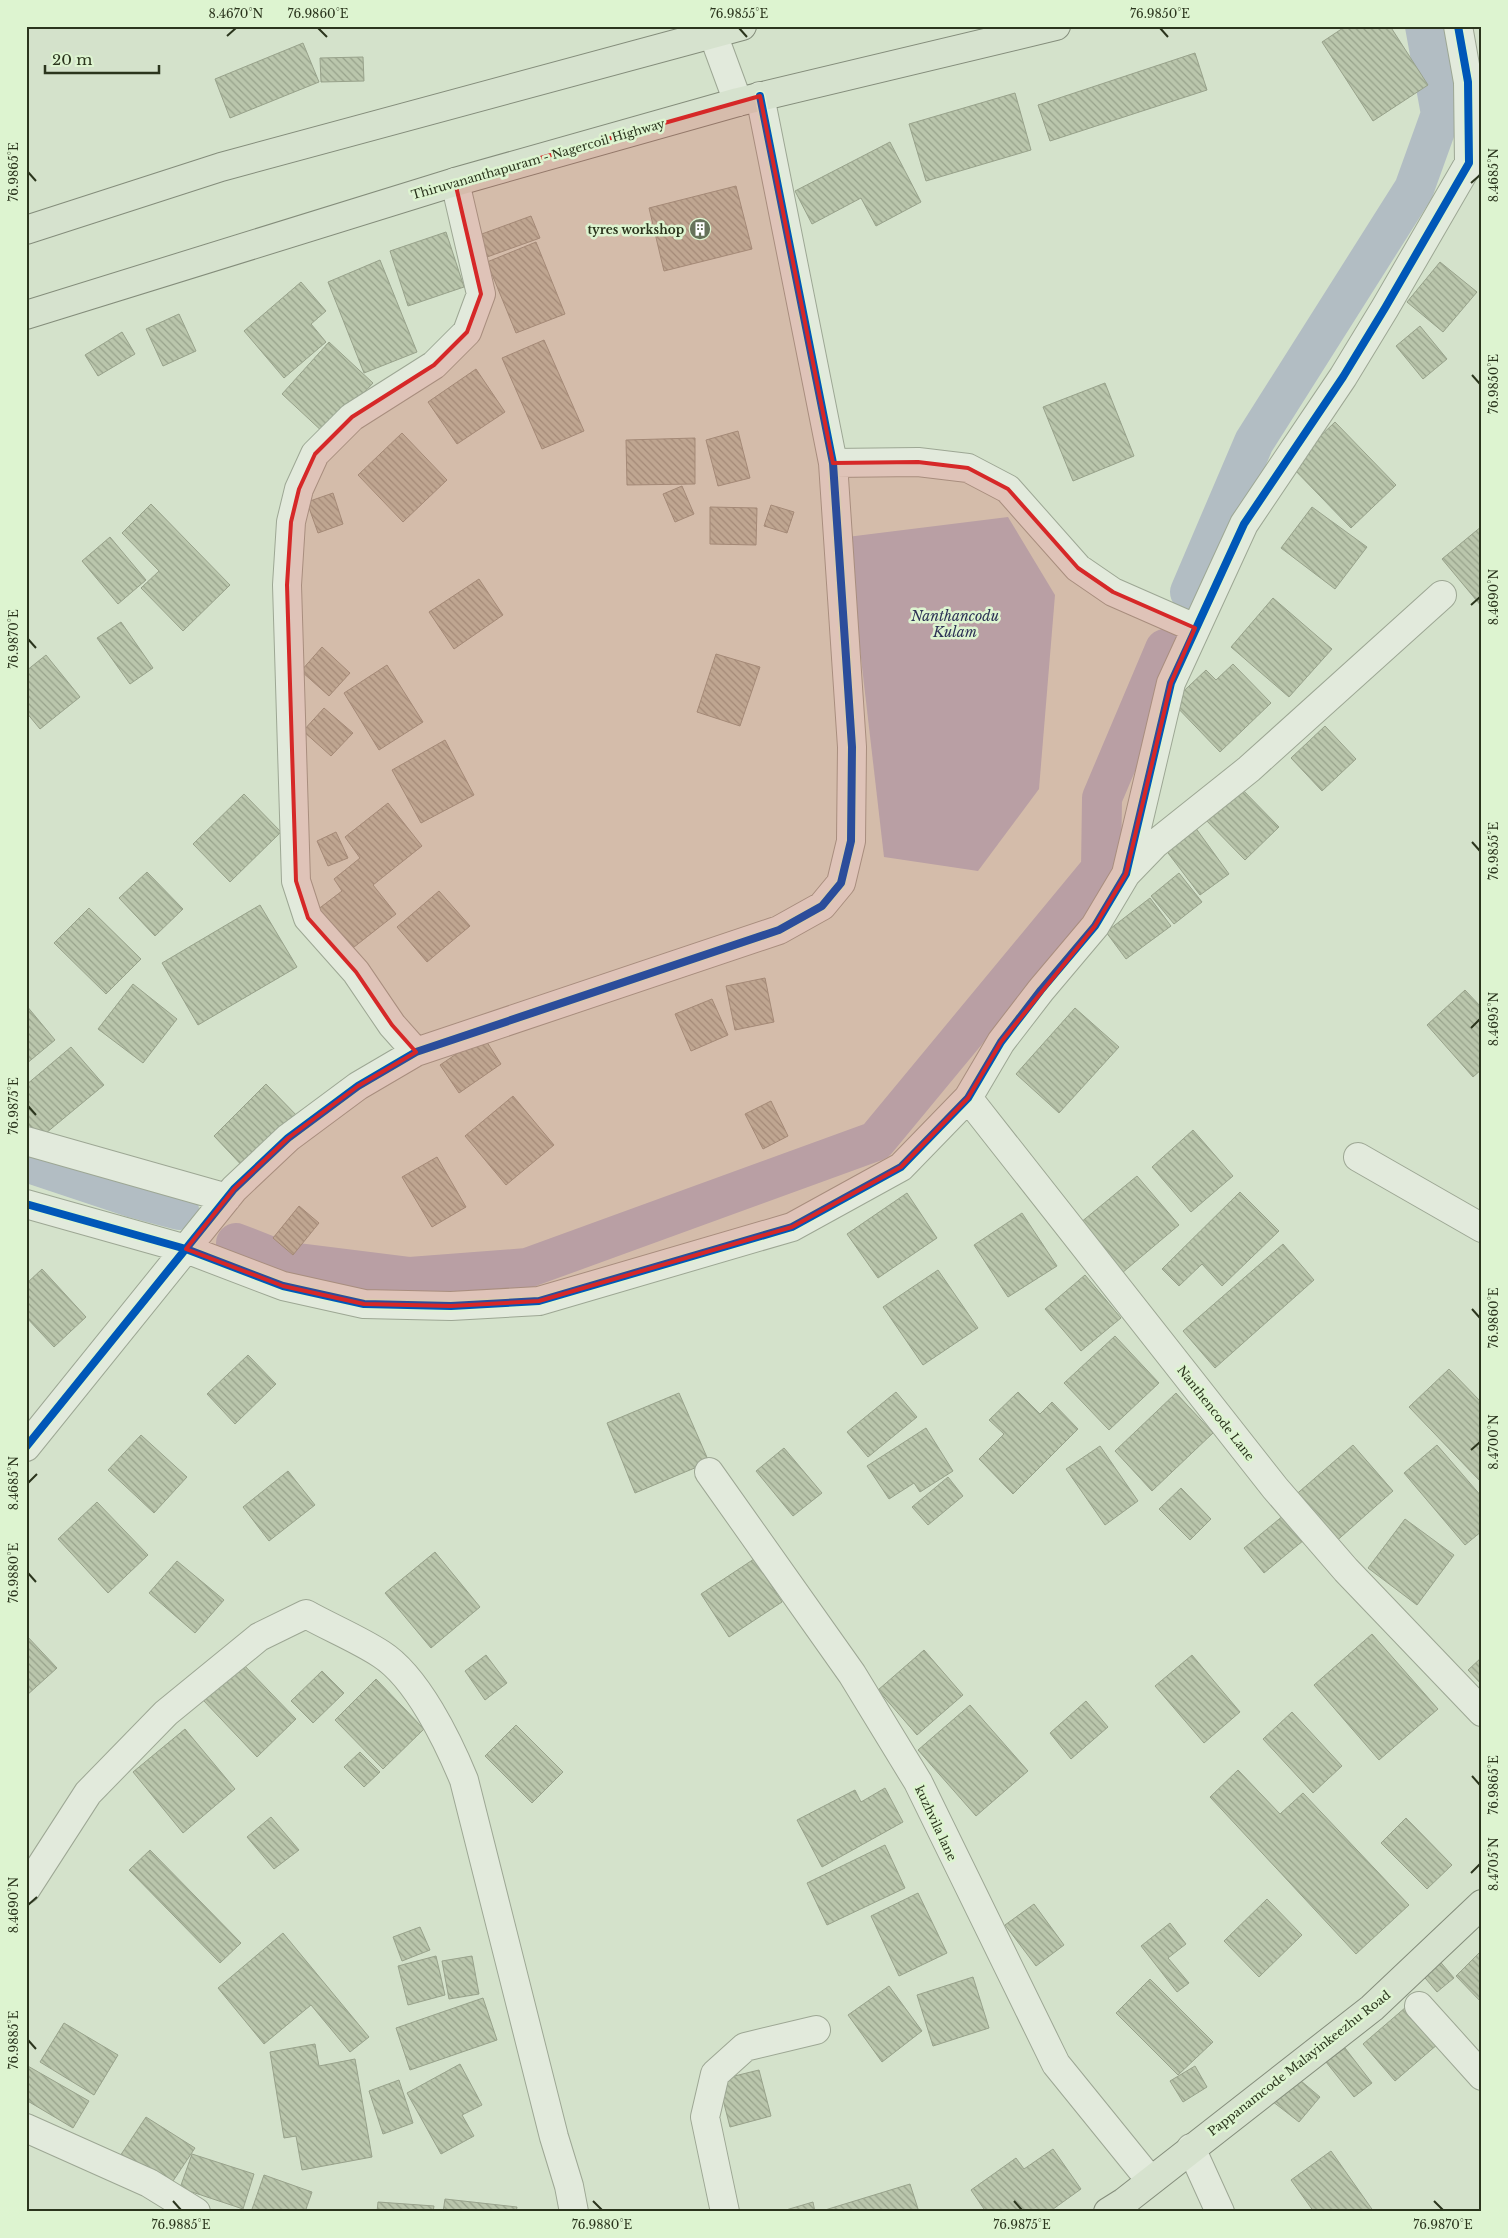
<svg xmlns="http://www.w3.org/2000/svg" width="1508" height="2238" font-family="'Libre Baskerville',serif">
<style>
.water{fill:#b2bdc3}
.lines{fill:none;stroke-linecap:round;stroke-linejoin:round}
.canal{stroke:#b2bdc3;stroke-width:40}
.building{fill:url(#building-back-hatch);stroke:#98a28b}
.minor-casing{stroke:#9da794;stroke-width:30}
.major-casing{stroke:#848d7b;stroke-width:30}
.minor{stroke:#e2eadc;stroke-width:28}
.major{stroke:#d6e2ce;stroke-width:28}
.cycleway-casing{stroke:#ddf4d0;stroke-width:11}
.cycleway{stroke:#0057b8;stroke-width:8}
.marked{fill:#d62828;fill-opacity:0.2;stroke:#d62828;stroke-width:4;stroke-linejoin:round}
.ticks{fill:none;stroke:#2b351d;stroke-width:2}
.labels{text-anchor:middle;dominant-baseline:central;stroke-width:5;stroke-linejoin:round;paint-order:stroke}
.street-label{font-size:12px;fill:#2b351d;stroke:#ddf4d0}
.poi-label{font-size:12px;font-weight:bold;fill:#2b351d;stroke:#ddf4d0;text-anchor:end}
.water-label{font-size:14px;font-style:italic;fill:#2d3255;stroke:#ddf4d0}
.neatline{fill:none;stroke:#2b351d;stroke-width:2}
.ticks-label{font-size:12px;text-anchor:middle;fill:#2b351d}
</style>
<defs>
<pattern id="building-back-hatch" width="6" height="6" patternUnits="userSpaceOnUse" patternTransform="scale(1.25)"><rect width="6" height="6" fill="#bac6ac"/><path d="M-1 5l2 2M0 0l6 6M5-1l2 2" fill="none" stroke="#97a28b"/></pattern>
</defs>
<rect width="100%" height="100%" fill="#d4e2cb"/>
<path class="water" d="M 1008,517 L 1055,595 L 1039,789 L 978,871 L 884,857 L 847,537 Z"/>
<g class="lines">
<path class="canal" d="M 1190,592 L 1254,442 L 1414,189 L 1441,114 L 1425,26
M 26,1162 L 134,1198 L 179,1210
M 236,1243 L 282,1261 L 410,1277 L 527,1268 L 876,1141 L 1101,869 L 1102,798 L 1165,649"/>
</g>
<path class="building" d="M 1346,26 L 1390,26 L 1428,85 L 1373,121 L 1322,42 Z
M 303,43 L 319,82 L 230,118 L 215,79 Z
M 1195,53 L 1207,90 L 1050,141 L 1038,105 Z
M 363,57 L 364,81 L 321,82 L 320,58 Z
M 1015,93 L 1031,150 L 926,181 L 909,124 Z
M 890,142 L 921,202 L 876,226 L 861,198 L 812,224 L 795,191 Z
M 736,186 L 752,249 L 664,271 L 649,208 Z
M 531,216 L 540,238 L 487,257 L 479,235 Z
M 446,232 L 464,287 L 408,306 L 390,251 Z
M 536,242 L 565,314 L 516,333 L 487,262 Z
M 380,260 L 417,352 L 364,373 L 328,282 Z
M 1440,262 L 1477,292 L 1443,332 L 1407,302 Z
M 301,282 L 326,311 L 311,324 L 326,342 L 284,378 L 244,331 Z
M 179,314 L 196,351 L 163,366 L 146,329 Z
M 1420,326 L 1447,359 L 1423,379 L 1396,346 Z
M 122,332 L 135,354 L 98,376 L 85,355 Z
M 544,340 L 584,431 L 542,449 L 502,358 Z
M 329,342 L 373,383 L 325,434 L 282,394 Z
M 476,369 L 505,412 L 457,444 L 428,402 Z
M 1105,383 L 1134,456 L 1073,481 L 1043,407 Z
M 1335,422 L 1396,485 L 1351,528 L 1290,465 Z
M 738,431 L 750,478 L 718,486 L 706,440 Z
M 402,433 L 447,480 L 403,522 L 358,475 Z
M 695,438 L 695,484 L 627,485 L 626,440 Z
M 682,486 L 694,514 L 675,522 L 663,494 Z
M 333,493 L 343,524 L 318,533 L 307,502 Z
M 151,504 L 230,585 L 183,631 L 141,588 L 159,571 L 122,533 Z
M 771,505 L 794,512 L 787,533 L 764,526 Z
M 710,507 L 757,508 L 756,545 L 710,544 Z
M 1312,507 L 1367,547 L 1335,589 L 1281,548 Z
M 1482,526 L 1482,607 L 1442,559 Z
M 110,537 L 146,580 L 118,604 L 82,561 Z
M 479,579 L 503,615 L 454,649 L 429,612 Z
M 1273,598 L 1332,649 L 1289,697 L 1231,647 Z
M 121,622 L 153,668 L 130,684 L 97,638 Z
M 322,647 L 350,673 L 329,696 L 301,671 Z
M 716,654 L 760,667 L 740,726 L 697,712 Z
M 46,655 L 80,697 L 40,729 L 26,712 L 26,671 Z
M 1233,664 L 1271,703 L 1220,752 L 1172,702 L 1206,670 L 1216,680 Z
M 387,665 L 423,722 L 379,750 L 344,693 Z
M 324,708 L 353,733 L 331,756 L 303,731 Z
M 1325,726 L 1356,759 L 1322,791 L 1291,758 Z
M 445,740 L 474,795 L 421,823 L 392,770 Z
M 1236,783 L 1279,827 L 1245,860 L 1202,816 Z
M 244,794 L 281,832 L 230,882 L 193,844 Z
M 388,803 L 422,846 L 373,885 L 396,914 L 349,951 L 317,910 L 342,891 L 334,879 L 360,858 L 345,837 Z
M 1195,827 L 1229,874 L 1200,895 L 1165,849 Z
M 336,832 L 348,858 L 328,866 L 317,841 Z
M 147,872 L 183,909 L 155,936 L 119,898 Z
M 1179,873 L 1202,902 L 1174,924 L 1151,896 Z
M 439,891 L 470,926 L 427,962 L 397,927 Z
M 1150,898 L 1171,926 L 1126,959 L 1106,932 Z
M 260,905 L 297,967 L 198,1025 L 162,963 Z
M 89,908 L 141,959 L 106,994 L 54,943 Z
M 765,978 L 774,1022 L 735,1030 L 726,986 Z
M 133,984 L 177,1019 L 143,1063 L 98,1029 Z
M 1465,990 L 1482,1008 L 1482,1069 L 1473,1077 L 1427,1025 Z
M 712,999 L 728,1035 L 691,1051 L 675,1014 Z
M 26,1005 L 55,1040 L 26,1064 Z
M 1075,1008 L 1119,1047 L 1059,1113 L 1016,1074 Z
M 483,1036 L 501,1064 L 459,1093 L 440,1065 Z
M 71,1047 L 104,1085 L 40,1138 L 26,1121 L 26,1085 Z
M 266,1084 L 301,1120 L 248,1172 L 214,1136 Z
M 513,1096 L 554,1145 L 506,1185 L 465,1136 Z
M 771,1101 L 788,1136 L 763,1149 L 745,1114 Z
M 1193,1130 L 1233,1176 L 1191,1212 L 1152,1167 Z
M 437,1157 L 466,1207 L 432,1227 L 402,1177 Z
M 1137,1176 L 1179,1225 L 1122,1273 L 1080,1223 Z
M 1240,1192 L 1279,1231 L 1222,1286 L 1202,1264 L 1179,1286 L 1162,1269 Z
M 907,1193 L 937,1238 L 878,1278 L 847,1234 Z
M 299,1206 L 319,1223 L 293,1255 L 273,1238 Z
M 1022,1213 L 1057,1266 L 1008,1297 L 974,1245 Z
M 1283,1244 L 1314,1280 L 1215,1368 L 1183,1331 Z
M 42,1269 L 86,1317 L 54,1347 L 26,1317 L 26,1284 Z
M 938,1270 L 978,1328 L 923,1365 L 883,1307 Z
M 1085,1275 L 1121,1318 L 1081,1351 L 1045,1309 Z
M 1115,1336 L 1159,1383 L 1109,1430 L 1064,1383 Z
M 248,1355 L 276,1384 L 235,1424 L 207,1394 Z
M 1449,1369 L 1482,1403 L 1482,1477 L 1479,1480 L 1409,1407 Z
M 896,1392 L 917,1417 L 868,1457 L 847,1432 Z
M 1018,1392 L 1040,1414 L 1052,1402 L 1078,1429 L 1013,1494 L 979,1459 L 1004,1434 L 989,1420 Z
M 679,1393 L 709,1462 L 635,1493 L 607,1423 Z
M 1176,1393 L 1213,1433 L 1152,1491 L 1115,1451 Z
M 926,1428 L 953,1471 L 920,1492 L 914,1483 L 889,1499 L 867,1466 Z
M 141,1435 L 187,1477 L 154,1513 L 108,1470 Z
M 1353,1445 L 1393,1491 L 1333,1544 L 1292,1498 Z
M 1437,1445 L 1482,1497 L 1482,1531 L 1465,1545 L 1404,1473 Z
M 1100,1446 L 1138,1501 L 1105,1525 L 1066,1469 Z
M 784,1448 L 822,1493 L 793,1516 L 756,1471 Z
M 288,1471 L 315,1505 L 269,1541 L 243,1507 Z
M 948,1477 L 963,1496 L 928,1525 L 912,1507 Z
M 1181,1488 L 1211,1519 L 1190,1540 L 1159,1509 Z
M 97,1502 L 148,1555 L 108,1593 L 58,1539 Z
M 1284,1515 L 1304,1540 L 1264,1573 L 1244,1548 Z
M 1405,1519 L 1454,1555 L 1417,1605 L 1368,1568 Z
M 435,1552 L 480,1607 L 431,1648 L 385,1593 Z
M 754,1559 L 782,1602 L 729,1637 L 701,1594 Z
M 177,1561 L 224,1600 L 195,1633 L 149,1593 Z
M 1372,1634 L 1438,1709 L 1379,1760 L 1314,1685 Z
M 26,1635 L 57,1668 L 26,1696 Z
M 924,1650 L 963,1695 L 917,1735 L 878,1690 Z
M 486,1655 L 507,1683 L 485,1700 L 465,1671 Z
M 1192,1655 L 1240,1712 L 1204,1743 L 1155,1686 Z
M 1482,1657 L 1482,1685 L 1468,1670 Z
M 242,1663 L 296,1719 L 257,1757 L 203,1700 Z
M 322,1671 L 344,1693 L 313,1723 L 291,1701 Z
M 376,1679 L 424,1729 L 383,1769 L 335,1720 Z
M 1086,1701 L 1108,1727 L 1071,1759 L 1050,1733 Z
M 970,1705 L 1028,1771 L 976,1816 L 918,1750 Z
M 1292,1712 L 1342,1766 L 1313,1793 L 1263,1739 Z
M 516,1725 L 563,1772 L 532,1803 L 485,1756 Z
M 185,1729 L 235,1789 L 183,1833 L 133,1772 Z
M 360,1752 L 380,1772 L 364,1787 L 344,1767 Z
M 1238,1770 L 1280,1814 L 1303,1793 L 1409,1905 L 1356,1954 L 1210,1797 Z
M 885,1788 L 903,1822 L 822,1867 L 797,1820 L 855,1790 L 861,1802 Z
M 271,1817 L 299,1850 L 274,1869 L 247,1837 Z
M 1406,1818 L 1452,1865 L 1427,1889 L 1381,1843 Z
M 885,1845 L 905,1888 L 827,1925 L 807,1883 Z
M 150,1850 L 241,1943 L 220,1963 L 129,1870 Z
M 918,1893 L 947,1953 L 899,1976 L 871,1916 Z
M 1267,1899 L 1302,1935 L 1259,1977 L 1224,1941 Z
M 1034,1904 L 1064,1945 L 1036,1966 L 1005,1925 Z
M 1170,1923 L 1186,1944 L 1168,1958 L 1189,1983 L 1177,1992 L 1141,1946 Z
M 420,1927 L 430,1950 L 402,1961 L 393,1937 Z
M 283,1933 L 369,2037 L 350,2052 L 311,2005 L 264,2044 L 218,1988 Z
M 1479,1953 L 1482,1956 L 1482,2003 L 1456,1976 Z
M 436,1956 L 445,1995 L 408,2005 L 398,1966 Z
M 472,1956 L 479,1994 L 449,1999 L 442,1961 Z
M 1437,1958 L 1454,1978 L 1437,1992 L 1420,1972 Z
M 973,1977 L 989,2028 L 933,2046 L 917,1995 Z
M 1150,1979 L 1213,2042 L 1178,2075 L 1116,2013 Z
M 889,1986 L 922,2031 L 882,2062 L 848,2015 Z
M 483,1998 L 497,2040 L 410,2070 L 396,2028 Z
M 1406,2007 L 1438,2044 L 1395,2081 L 1363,2044 Z
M 64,2023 L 118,2055 L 94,2095 L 40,2062 Z
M 315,2044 L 319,2066 L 355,2059 L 372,2157 L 302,2170 L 296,2136 L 284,2138 L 270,2052 Z
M 1345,2048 L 1372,2083 L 1354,2097 L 1326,2062 Z
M 460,2064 L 482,2105 L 462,2115 L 474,2136 L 441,2154 L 407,2093 Z
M 26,2065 L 89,2101 L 73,2128 L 26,2100 Z
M 1195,2066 L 1207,2087 L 1183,2102 L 1170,2081 Z
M 759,2070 L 771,2116 L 730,2127 L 718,2080 Z
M 1294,2075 L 1320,2097 L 1299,2122 L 1272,2101 Z
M 399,2080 L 413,2123 L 383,2134 L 369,2091 Z
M 146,2117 L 195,2148 L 169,2187 L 120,2156 Z
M 1053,2149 L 1081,2189 L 1049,2212 L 986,2212 L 971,2190 L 1016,2158 L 1024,2169 Z
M 1331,2151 L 1374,2212 L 1314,2212 L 1291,2180 Z
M 192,2154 L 254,2174 L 243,2209 L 180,2188 Z
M 264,2175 L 312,2192 L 305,2212 L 251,2212 Z
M 910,2184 L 919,2212 L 826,2212 L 825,2210 Z
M 445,2199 L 517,2207 L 516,2212 L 443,2212 Z
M 378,2202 L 434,2206 L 433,2212 L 377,2212 Z
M 813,2202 L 815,2212 L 779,2212 Z"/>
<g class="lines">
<g class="minor-casing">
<path id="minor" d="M 710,26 L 738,102
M 833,463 L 918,462 L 968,468 L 1008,489 L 1078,568 L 1113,592 L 1195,628
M 1127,873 L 1155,844 L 1249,769 L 1442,595
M 416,1052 L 392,1025 L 356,972 L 308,918 L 296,881 L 287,585 L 291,522 L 299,489 L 315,454 L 352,417 L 434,365 L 467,332 L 481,294 L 455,182
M 968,1098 L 1275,1488 L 1346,1570 L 1482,1712
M 26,1141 L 227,1198
M 1358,1157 L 1482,1228
M 26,1204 L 186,1249 L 283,1286 L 364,1304 L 451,1306 L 539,1301 L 792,1227 L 901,1167 L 968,1098 L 1001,1042 L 1041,990 L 1095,926 L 1126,874 L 1171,683 L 1244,524 L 1343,377 L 1385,308 L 1469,163 L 1468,82 L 1458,26
M 26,1447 L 234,1189 L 288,1138 L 358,1086 L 416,1052 L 779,930 L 822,906 L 841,883 L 851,841 L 852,747 L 833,463 L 760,96
M 709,1472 L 852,1674 L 918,1782 L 1056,2064 L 1150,2180
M 26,1889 L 88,1793 L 166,1713 L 259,1637 L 306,1614 C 331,1628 358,1639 381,1654 C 417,1677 448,1741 464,1780 L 554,2137 L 569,2186 L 574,2212
M 1419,2006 L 1482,2076
M 26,2128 L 149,2183 L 196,2212
M 1191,2148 L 1220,2212
M 725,2212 L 705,2117 L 715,2074 L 745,2047 L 816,2030"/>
</g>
<g class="major-casing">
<path id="major" d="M 26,230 L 221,167 L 742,26
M 26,315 L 455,182 L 738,102 L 1056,26
M 1108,2212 L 1124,2202 L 1372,2008 L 1482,1904"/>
</g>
<use href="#minor" class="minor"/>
<use href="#major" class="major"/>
<g class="cycleway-casing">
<path id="cycleway" d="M 26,1204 L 186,1249 L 283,1286 L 364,1304 L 451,1306 L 539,1301 L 792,1227 L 901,1167 L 968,1098 L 1001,1042 L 1041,990 L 1095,926 L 1126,874 L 1171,683 L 1244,524 L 1343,377 L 1385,308 L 1469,163 L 1468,82 L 1458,26
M 26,1447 L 234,1189 L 288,1138 L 358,1086 L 416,1052 L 779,930 L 822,906 L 841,883 L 851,841 L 852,747 L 833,463 L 760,96"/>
</g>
<use href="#cycleway" class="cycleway"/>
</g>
<path class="marked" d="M 760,96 L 833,463 L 918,462 L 968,468 L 1008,489 L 1078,568 L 1113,592 L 1195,628 L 1171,683 L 1126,874 L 1095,926 L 1001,1042 L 968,1098 L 901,1167 L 792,1227 L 539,1301 L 451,1306 L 364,1304 L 283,1286 L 186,1249 L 234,1189 L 288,1138 L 358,1086 L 416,1052 L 392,1025 L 356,972 L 308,918 L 296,881 L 287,585 L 291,522 L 299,489 L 315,454 L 352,417 L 434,365 L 467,332 L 481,294 L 455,182 Z"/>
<path class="ticks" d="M 318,28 L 327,37M 739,28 L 747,37M 1160,28 L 1168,37M 227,36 L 236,28M 28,172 L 36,181M 1471,183 L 1480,175M 1472,375 L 1480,384M 1471,605 L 1480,597M 28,639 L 36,648M 1472,842 L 1480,851M 1471,1028 L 1480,1019M 28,1106 L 36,1115M 1472,1309 L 1480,1318M 1471,1450 L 1480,1442M 28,1483 L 37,1474M 28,1573 L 36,1582M 1472,1776 L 1480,1785M 1471,1873 L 1480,1864M 28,1905 L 37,1897M 28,2040 L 36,2049M 173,2201 L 181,2210M 593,2201 L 602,2210M 1014,2201 L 1022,2210M 1434,2201 L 1443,2210"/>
<defs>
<g id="building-disc" transform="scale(1.125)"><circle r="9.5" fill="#66725a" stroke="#ddf4d0"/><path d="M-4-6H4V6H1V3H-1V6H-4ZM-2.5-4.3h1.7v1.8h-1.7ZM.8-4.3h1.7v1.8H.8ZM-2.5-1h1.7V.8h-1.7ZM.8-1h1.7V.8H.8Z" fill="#fff"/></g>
</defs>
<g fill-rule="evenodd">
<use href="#building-disc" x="700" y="229"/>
</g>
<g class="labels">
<g class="street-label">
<text transform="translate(538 159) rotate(-16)">Thiruvananthapuram - Nagercoil Highway</text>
<text transform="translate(1216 1413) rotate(52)">Nanthencode Lane</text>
<text transform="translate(936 1823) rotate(65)">kuzhvila lane</text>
<text transform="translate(1299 2063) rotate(-38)">Pappanamcode Malayinkeezhu Road</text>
</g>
<g class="poi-label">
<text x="684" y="229">tyres workshop</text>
</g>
<g class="water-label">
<text x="955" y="616">Nanthancodu<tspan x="955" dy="16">Kulam</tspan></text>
</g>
</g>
<rect width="1508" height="2238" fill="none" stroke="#ddf4d0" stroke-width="55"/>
<path d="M45 65v8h114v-8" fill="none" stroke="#2b351d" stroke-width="2.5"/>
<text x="52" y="65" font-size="15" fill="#2b351d" stroke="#ddf4d0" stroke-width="4" paint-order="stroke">20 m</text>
<rect x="28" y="28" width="1452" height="2182" class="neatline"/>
<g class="ticks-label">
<text x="236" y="18">8.4670°N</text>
<text x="318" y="18">76.9860°E</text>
<text x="739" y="18">76.9855°E</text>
<text x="1160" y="18">76.9850°E</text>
<text transform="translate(14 172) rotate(-90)" y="4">76.9865°E</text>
<text transform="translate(1494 175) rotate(-90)" y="4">8.4685°N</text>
<text transform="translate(1494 384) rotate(-90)" y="4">76.9850°E</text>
<text transform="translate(1494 597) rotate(-90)" y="4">8.4690°N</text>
<text transform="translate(14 639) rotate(-90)" y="4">76.9870°E</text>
<text transform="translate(1494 851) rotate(-90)" y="4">76.9855°E</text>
<text transform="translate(1494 1019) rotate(-90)" y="4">8.4695°N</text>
<text transform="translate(14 1106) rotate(-90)" y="4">76.9875°E</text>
<text transform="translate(1494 1318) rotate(-90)" y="4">76.9860°E</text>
<text transform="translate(1494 1442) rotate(-90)" y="4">8.4700°N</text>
<text transform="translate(14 1483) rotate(-90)" y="4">8.4685°N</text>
<text transform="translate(14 1573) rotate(-90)" y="4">76.9880°E</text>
<text transform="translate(1494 1785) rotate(-90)" y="4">76.9865°E</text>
<text transform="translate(1494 1864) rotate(-90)" y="4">8.4705°N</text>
<text transform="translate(14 1905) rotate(-90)" y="4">8.4690°N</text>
<text transform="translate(14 2040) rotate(-90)" y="4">76.9885°E</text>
<text x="181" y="2229">76.9885°E</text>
<text x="602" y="2229">76.9880°E</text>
<text x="1022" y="2229">76.9875°E</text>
<text x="1443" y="2229">76.9870°E</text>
</g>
</svg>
